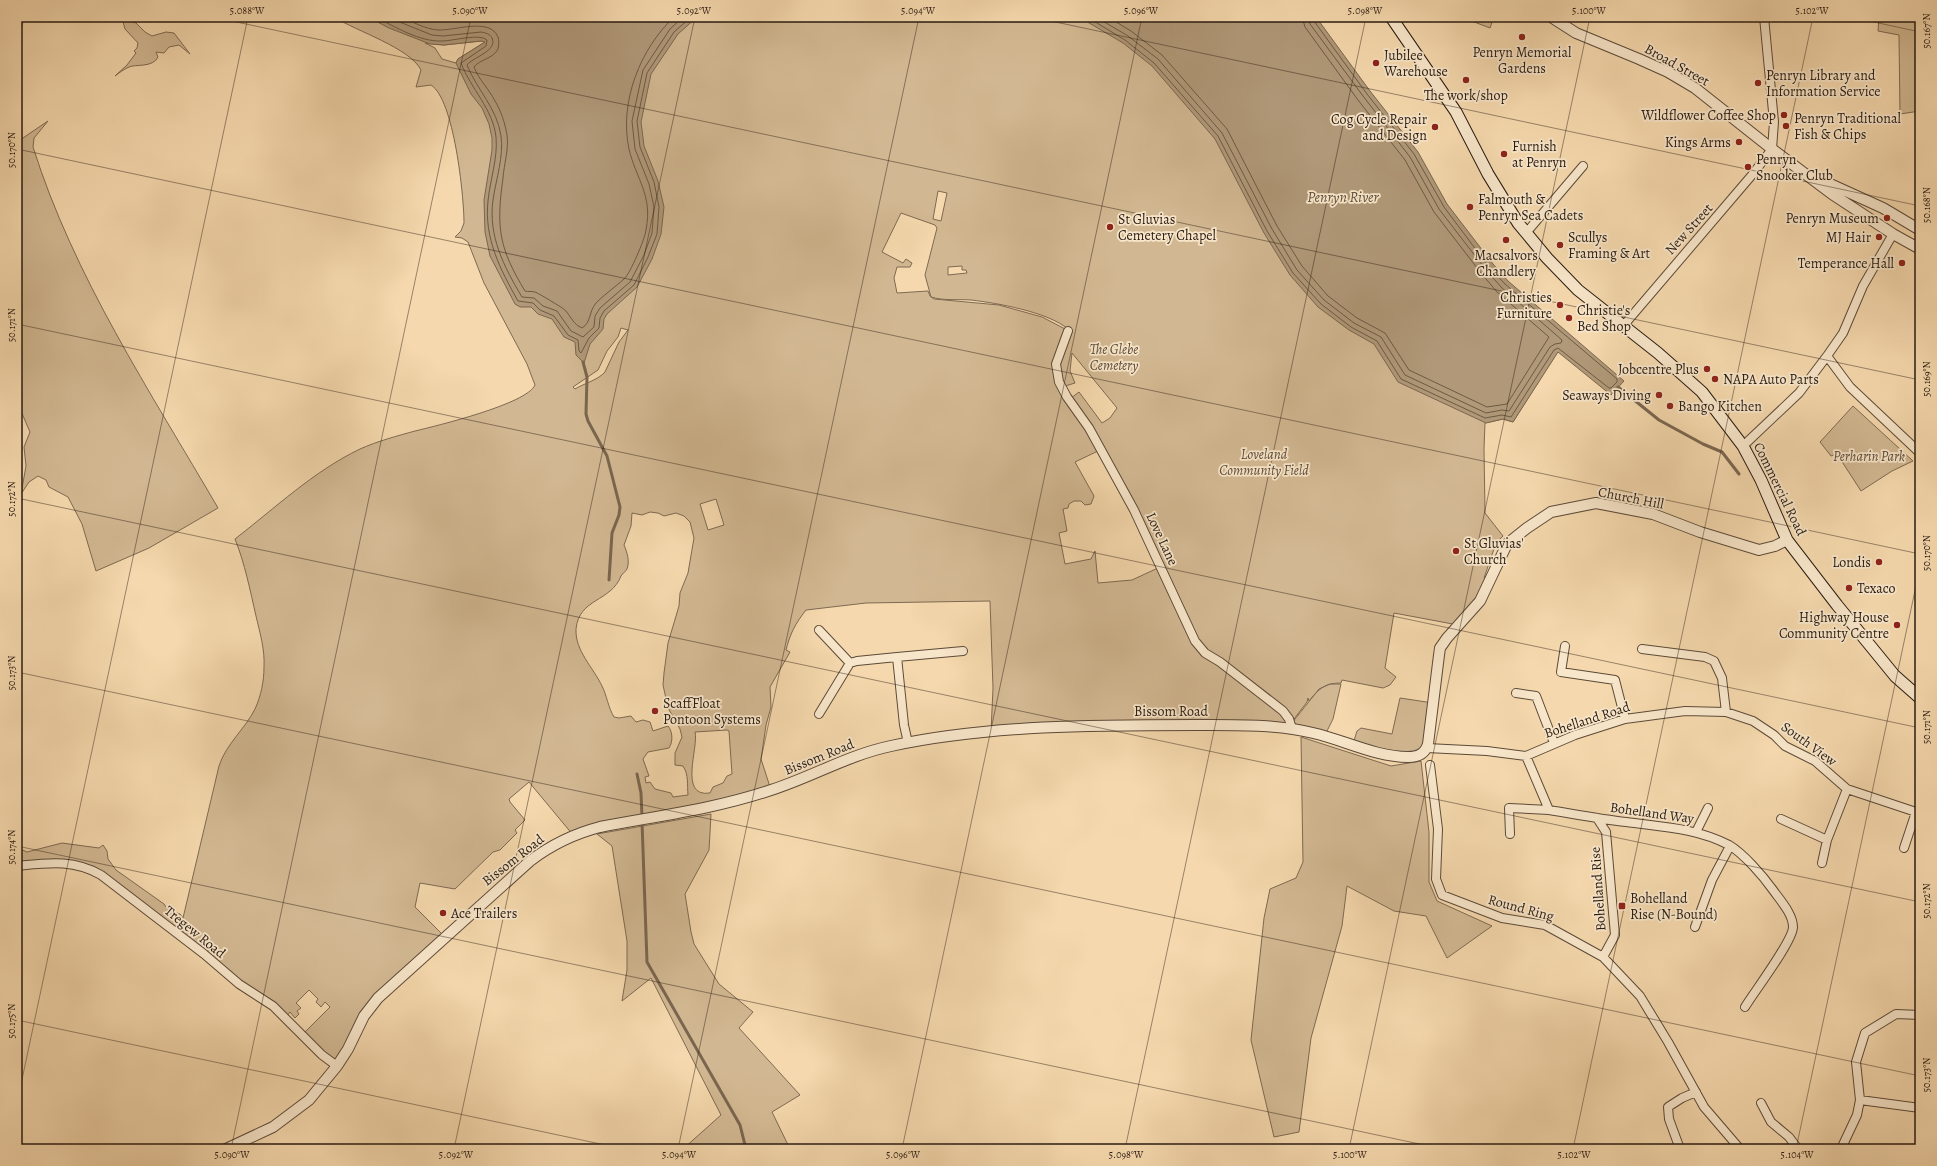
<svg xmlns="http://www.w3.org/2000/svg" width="1937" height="1166" font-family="Alegreya,serif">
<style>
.green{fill:#d2b892;stroke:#7e6a52;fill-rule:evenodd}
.water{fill:#b09878;stroke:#7a664f}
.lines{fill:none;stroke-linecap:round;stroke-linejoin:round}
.shore{stroke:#6c5a44;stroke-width:1}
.stream{stroke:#7a664f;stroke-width:3}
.minor-casing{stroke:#5c4a38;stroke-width:10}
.tertiary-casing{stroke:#5c4a38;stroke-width:12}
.secondary-casing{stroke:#291b11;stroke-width:13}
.minor{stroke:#f8e6ca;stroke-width:8}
.tertiary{stroke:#f8e6ca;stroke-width:10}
.secondary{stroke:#f8e6ca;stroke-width:11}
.ticks{fill:none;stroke:#291b11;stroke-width:1;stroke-opacity:0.45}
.poi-dot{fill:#8f2418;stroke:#f8e6ca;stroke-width:1.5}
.labels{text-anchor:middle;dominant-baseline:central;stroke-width:3.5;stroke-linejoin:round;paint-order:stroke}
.poi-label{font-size:14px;fill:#291b11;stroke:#f8e6ca;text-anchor:start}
.street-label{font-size:14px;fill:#291b11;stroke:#f8e6ca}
.park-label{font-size:14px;font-style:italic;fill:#5c4a38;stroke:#f8e6ca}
.water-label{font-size:15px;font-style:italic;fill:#5f4d3a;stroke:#f8e6ca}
.neatline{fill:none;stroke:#291b11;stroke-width:1.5}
.ticks-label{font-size:10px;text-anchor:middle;fill:#291b11}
</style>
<rect width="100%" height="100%" fill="#f5d8ad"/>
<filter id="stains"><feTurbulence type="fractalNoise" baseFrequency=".005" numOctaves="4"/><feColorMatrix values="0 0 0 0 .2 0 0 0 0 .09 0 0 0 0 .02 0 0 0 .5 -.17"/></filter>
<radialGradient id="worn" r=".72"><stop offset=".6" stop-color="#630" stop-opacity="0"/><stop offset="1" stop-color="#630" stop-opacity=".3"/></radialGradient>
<path class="green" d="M 334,17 L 620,17 C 619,21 619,26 618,29 C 612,42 596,51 593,68 C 588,88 605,102 605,121 C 603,132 598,140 594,150 C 587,166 585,183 585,201 C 585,212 588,225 592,237 C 598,254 611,260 606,281 C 602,301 590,296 583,307 C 577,316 579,351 583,361 L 581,333 L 584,310 L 604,295 L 610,279 L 609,259 L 600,247 L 590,216 L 588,183 L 591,165 L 603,135 L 608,120 L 597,87 L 596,71 L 607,47 L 621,31 L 624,17 L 1279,17 L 1282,25 L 1308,61 L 1411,176 L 1419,215 L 1493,309 L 1522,322 L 1558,351 L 1513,422 L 1503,419 L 1485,423 L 1484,449 L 1485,513 L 1503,536 L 1496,543 L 1484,578 L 1490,579 L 1478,603 L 1458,625 L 1394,613 L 1385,668 L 1396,677 L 1390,685 L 1383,688 L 1342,680 L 1341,683 C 1324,683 1319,689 1309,701 L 1308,698 L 1307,702 L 1291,723 L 1283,711 L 1221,662 L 1205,652 L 1196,641 L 1134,508 L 1085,420 L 1071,398 L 1079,392 L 1102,423 L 1110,418 L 1117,408 L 1072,353 L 1070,371 L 1075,383 L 1062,387 C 1045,366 1067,348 1068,329 C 1048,312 997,303 971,300 C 958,299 944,301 931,297 L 925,275 L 937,228 L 935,225 L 901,213 L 882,252 L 903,263 L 906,259 L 912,263 L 910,267 L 897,267 L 894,278 L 897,293 L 928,291 L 930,296 L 934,299 L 999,305 L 1042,317 L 1067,330 L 1056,363 L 1056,377 L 1067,398 L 1084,422 L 1100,450 L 1075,462 L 1094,496 L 1091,504 L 1085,505 L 1081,501 L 1074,501 L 1069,504 L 1068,508 L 1063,509 L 1067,531 L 1059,533 L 1065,564 L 1091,559 L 1095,551 L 1098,583 L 1132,580 L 1160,567 L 1195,641 L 1201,650 L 1282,712 L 1289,719 L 1291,728 L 1233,724 L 1132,724 L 991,732 L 993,688 L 990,601 L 866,603 L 806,610 C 795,624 790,634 786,650 L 790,652 L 770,687 L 771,707 L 766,725 L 761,759 L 771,790 L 718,805 L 599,827 L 573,835 L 529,782 L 509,799 L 510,802 L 525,820 L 515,830 L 517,833 L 500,850 L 493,852 L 455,889 L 420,883 L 415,907 L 444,936 L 378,997 L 364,1016 L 337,1066 L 322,1055 L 303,1034 L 330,1007 L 325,1002 L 321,1007 L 316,1002 L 318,999 L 309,990 L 296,1003 L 301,1008 L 297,1011 L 299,1014 L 295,1018 L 290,1012 L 286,1017 L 263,998 L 239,984 L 204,954 L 176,934 L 125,891 L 96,871 L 79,864 L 57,862 L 17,866 L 18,848 L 27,852 L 62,843 L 99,848 L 103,845 L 107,851 L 108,859 L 116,870 L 164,904 L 168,910 L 180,914 L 183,918 L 219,766 C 226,744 245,729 255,709 C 261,696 264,681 264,667 C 265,650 260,633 256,616 C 250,590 245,564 235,539 C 275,508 314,471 360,449 C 378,441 397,436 415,431 C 436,426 527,404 535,385 L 527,364 L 484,283 L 468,242 L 462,238 L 455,237 L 461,231 L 464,223 C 464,196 454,99 431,85 L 416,87 L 421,70 C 410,48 356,31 334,17 ZM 481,41 L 485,42 L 458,59 L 456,63 L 442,59 L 435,48 L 425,43 L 444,45 ZM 938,191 L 947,193 L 941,221 L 933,219 ZM 962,266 L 962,270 L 966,270 L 967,273 L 948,275 L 948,267 ZM 621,328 L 628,330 L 619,342 L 605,372 C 598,380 585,383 575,389 L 573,387 L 598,370 L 607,351 L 618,337 ZM 716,499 L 724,525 L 708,530 L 700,504 ZM 650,512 L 658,513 L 664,516 L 676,513 L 684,516 L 690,522 L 694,538 L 688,573 L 680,593 L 679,606 L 668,643 L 664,673 L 663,685 L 668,708 L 680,729 L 682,737 L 675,753 L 675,765 L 683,766 C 689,775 687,785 688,795 L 673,797 L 671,793 L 655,789 L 650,782 L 646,783 L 645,777 L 649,776 L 643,759 L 648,752 L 669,748 C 673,742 673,732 668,726 L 653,731 L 650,722 L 643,720 L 636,722 L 631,716 L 619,718 L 614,717 C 608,707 607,696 602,686 C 593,667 575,651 576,629 C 579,598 611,602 621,576 C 623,573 625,572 627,569 C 630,561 627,552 624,545 L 631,526 L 632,513 L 642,515 ZM 727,730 L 729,731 L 732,774 L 727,776 L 723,783 L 713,787 L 710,793 C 678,798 699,747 695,732 Z
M 1461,17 L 1494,17 L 1490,28 Z
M 1879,17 L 1920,17 L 1920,111 L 1900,114 L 1899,35 L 1878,31 Z
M 122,18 L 136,23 L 145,32 L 152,36 L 166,32 L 174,33 L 190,54 L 179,45 L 169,47 L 164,53 L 156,52 L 158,57 C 153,68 135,64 129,67 C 124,69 119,73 115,76 L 127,65 L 136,53 L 134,51 L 137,48 L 138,43 L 125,29 Z
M 48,121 L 34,138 L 33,147 C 74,277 150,391 218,508 L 149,548 L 96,571 L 82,524 L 68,497 L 49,487 L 46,480 L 38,476 L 29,482 L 21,494 L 26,466 L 24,447 L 30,432 L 17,402 L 17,142 Z
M 1853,406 L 1913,461 L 1892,471 L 1861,491 L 1837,454 L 1831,456 L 1820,442 Z
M 1330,684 L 1341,684 L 1333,719 L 1325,735 L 1291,724 L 1319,689 Z
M 1400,698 L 1433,703 L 1428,740 L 1413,756 L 1353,744 L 1357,731 L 1361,728 L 1392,734 Z
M 1301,737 L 1391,766 L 1421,761 L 1429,832 L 1429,882 L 1437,901 L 1492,926 L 1447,958 L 1426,916 L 1394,911 L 1347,886 L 1342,926 L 1311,1038 L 1299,1132 L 1274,1137 L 1251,1040 L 1264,918 L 1270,889 L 1296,878 L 1303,862 Z
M 711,814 L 709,850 L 685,894 L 691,932 L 694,944 L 719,984 L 753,1012 L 739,1028 L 800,1095 L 772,1112 L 790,1149 L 683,1149 L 721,1115 L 651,978 L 622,1001 L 627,970 L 627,941 L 612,846 L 597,834 Z"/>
<path class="water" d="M 368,17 L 697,17 L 678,34 L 651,74 L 641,122 L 644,146 L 658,181 L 664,207 L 661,234 L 652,259 L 637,287 L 607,314 L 604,319 L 603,329 L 590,344 L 584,363 L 576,355 L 575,342 L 564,337 L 552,319 L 538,314 L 531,307 L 520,307 L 515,304 L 490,256 L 485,232 L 484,200 L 492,150 L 492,138 L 489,124 L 482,108 L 471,94 L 456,63 L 458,59 L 485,42 L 481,41 L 444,45 L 430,44 L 389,28 Z
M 1079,17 L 1316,17 L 1370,91 L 1418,152 L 1447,204 L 1493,264 L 1508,281 L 1624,381 L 1611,395 L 1558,352 L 1513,422 L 1503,419 L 1486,423 L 1398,382 L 1374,344 L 1349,330 L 1318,307 L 1290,275 L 1264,233 L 1215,139 L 1152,66 L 1123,43 Z"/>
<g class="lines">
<path class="shore" d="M 376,17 C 395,27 420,42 442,41 C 453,41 480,33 487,40 L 486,46 L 461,63 C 471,89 493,109 496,137 C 498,158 490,180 488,201 C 484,238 500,269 518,301 L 533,303 L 540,310 L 554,316 L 568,335 L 578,340 L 579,351 L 581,353 L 589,338 L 599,328 L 600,318 L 604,311 L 634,285 L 648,257 L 657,234 L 659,207 L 654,182 L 640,147 L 637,121 L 647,73 L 674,32 L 691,17
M 387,17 L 432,35 L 443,36 L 481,32 C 486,33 490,34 492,38 C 498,51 473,57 467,65 C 477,90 497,108 501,136 C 504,156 496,179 493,200 C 488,236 504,267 522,297 L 534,298 L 543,306 L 557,311 L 571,331 L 583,337 L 594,327 L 595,316 L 600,308 L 630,282 L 644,255 L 652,233 L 654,207 L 649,184 L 635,149 L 632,121 L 643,70 L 670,29 L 683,17
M 401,17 C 413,22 425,29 438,30 C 454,31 490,17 498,37 C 499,40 499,45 498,49 C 493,59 480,59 474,67 C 479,80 489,89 495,101 C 501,111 505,123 507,135 C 509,149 504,164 503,178 C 496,228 499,248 525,291 C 528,292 532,291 535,292 C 538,293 563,308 565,310 C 572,318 573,324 582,328 C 591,323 589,311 596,303 C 605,294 615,287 624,279 C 630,274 645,239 646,230 C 653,195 636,179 629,149 C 619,102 640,49 674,17
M 1087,17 L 1125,40 L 1154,63 L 1218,136 L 1267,231 L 1293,273 L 1321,304 L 1351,327 L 1377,341 L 1401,379 L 1485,418 L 1502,415 L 1511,417 L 1554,350 L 1558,348 L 1609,388 L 1611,388 L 1617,382 L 1617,379 L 1505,284 L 1489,267 L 1444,207 L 1414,154 L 1367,94 L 1314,21 L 1313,17
M 1096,17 L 1128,36 L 1158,59 L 1222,133 L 1272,229 L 1297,270 L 1324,300 L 1354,323 L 1381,337 L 1405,375 L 1486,413 L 1502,410 L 1509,411 L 1550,347 L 1555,344 L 1561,343 L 1562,340 L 1502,288 L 1486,270 L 1439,209 L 1410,157 L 1363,96 L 1310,24 L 1308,17
M 1108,17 L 1131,31 L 1162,55 L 1227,129 L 1277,226 L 1302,266 L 1328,296 L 1357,318 L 1385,333 L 1409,370 L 1487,407 L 1507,404 L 1549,337 L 1497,292 L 1481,273 L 1434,212 L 1405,160 L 1358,100 L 1305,27 L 1302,17"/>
<path class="stream" d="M 583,362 L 587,377 L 586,414 L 588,421 L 607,456 L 620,507 L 619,515 L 612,533 L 609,580
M 1618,387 L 1659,420 L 1703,444 L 1722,452 L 1739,474
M 637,774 L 641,793 L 642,817
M 642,822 L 647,962 L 740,1125 L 746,1149"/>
<g class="minor-casing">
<path id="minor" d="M 1526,233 L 1583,166
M 1624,325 L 1752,175 L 1772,149 L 1774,122 L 1764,17
M 1068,331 L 1056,364 L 1059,382 L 1067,397 L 1089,428 L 1134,510 L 1195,641 L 1205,653 L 1220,662 L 1283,711 L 1289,719 L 1292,729
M 1827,356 L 1850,387 L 1920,453
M 1743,446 L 1799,393 L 1827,356 L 1843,333 L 1863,286 L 1893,234
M 819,630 L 850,663
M 1565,646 L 1561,672 L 1615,680 L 1625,719
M 897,657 L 963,651
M 1516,693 L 1536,696 L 1554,743
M 1726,712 L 1753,721 L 1774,735 L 1785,746 L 1815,761 L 1847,789 L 1827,840 L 1822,863
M 819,714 L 850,663 L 857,661 L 897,657 L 904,725 L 908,743
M 1427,748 L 1487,751 L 1526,756 L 1575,735 L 1625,719 L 1685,711 L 1726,712 L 1722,678 L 1714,661 L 1705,657 L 1642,649
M 1526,756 L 1549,810 C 1574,814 1600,819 1626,822 C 1662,827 1696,828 1729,845 C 1744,854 1763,876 1773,890 C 1780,900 1793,914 1793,927 C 1793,941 1754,992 1745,1007
M 1430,765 L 1438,829 L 1436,879 L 1442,895 L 1502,918 L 1545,925 L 1603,957 L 1640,996 L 1668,1042 L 1704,1107 L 1740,1149
M 1847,789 L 1916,812 L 1904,848
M 1597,818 L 1606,832 L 1615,935 L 1603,957
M 1781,819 L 1827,840
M 1696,832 L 1708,808
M 1510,834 L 1509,808 L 1549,810
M 17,866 C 48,863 73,859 101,875 L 204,954 L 239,984 L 273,1006 L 322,1055 L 337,1066
M 1695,927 L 1712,880 L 1730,846
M 1860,1100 L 1920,1108
M 1761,1103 L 1771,1122 L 1789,1137 L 1798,1149
M 1680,1149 L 1669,1119 L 1668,1107 L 1682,1098 L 1696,1092
M 1841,1149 L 1857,1115 L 1860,1100 L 1856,1062 L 1865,1033 L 1896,1014 L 1920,1015"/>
</g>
<g class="tertiary-casing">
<path id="tertiary" d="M 1551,17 L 1576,33 L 1639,59 L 1668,72 L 1695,88 L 1772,149 L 1832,194 L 1893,234 L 1920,249
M 1817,178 L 1883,208 L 1920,230
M 226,1149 L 273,1127 L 309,1100 L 337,1066 L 348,1049 L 364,1016 L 378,998 L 530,861 C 551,845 573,834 600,827 C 657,816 715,809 771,790 C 812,777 848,755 891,746 C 993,724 1106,725 1211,725 C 1245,725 1280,725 1313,733 C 1344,740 1376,757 1408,757 C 1418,757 1425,754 1428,744 L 1439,655 L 1440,648 L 1447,638 L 1480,601 L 1507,544 L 1527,528 L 1551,512 L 1596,503 L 1653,514 L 1700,532 L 1759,550 L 1775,546 L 1787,540"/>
</g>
<g class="secondary-casing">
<path id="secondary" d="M 1391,17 L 1456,112 L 1488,174 L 1518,223 L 1547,258 L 1578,290 L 1658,353 L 1702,392 L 1743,446 L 1761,480 L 1787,540 L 1837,605 L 1895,676 L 1920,698"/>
</g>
<use href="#minor" class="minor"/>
<use href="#tertiary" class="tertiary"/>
<use href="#secondary" class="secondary"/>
</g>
<path class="ticks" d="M 213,17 L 1920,380M 1032,17 L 1920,206M 1851,17 L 1920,32M 17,51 L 24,17M 17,149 L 1920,554M 17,324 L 1920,728M 17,498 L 1920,902M 17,672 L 1920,1076M 17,846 L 1443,1149M 17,1020 L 624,1149M 17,1103 L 248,17M 231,1149 L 471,17M 454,1149 L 695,17M 678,1149 L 919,17M 902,1149 L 1142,17M 1125,1149 L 1366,17M 1349,1149 L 1590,17M 1573,1149 L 1813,17M 1796,1149 L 1920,567"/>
<g class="poi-dot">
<circle cx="1522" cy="37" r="4"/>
<circle cx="1376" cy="63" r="4"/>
<circle cx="1466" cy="80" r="4"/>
<circle cx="1758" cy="83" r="4"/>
<circle cx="1784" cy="115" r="4"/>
<circle cx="1786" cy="126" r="4"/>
<circle cx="1435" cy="127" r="4"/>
<circle cx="1739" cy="142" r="4"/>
<circle cx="1504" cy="154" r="4"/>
<circle cx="1748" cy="167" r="4"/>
<circle cx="1470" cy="207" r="4"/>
<circle cx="1887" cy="218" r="4"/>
<circle cx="1110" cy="227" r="4"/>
<circle cx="1879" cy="237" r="4"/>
<circle cx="1506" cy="240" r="4"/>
<circle cx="1560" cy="245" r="4"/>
<circle cx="1902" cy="263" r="4"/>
<circle cx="1560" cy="305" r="4"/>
<circle cx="1569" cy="318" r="4"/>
<circle cx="1707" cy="369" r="4"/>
<circle cx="1715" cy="379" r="4"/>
<circle cx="1659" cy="395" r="4"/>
<circle cx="1670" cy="406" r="4"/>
<circle cx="1456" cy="551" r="4"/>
<circle cx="1879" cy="562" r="4"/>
<circle cx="1849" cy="588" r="4"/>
<circle cx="1897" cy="625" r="4"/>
<circle cx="655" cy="711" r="4"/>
<rect x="1618" y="902" width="8" height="8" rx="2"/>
<circle cx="443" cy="913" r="4"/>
</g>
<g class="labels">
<g class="poi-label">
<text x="1522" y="52" text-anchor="middle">Penryn Memorial<tspan x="1522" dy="16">Gardens</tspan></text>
<text x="1384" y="55">Jubilee<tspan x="1384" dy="16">Warehouse</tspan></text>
<text x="1766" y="75">Penryn Library and<tspan x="1766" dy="16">Information Service</tspan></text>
<text x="1466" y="95" text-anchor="middle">The work/shop</text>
<text x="1776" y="115" text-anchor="end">Wildflower Coffee Shop</text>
<text x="1794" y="118">Penryn Traditional<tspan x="1794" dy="16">Fish &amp; Chips</tspan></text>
<text x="1427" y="119" text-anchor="end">Cog Cycle Repair<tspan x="1427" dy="16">and Design</tspan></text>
<text x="1731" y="142" text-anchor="end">Kings Arms</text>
<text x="1512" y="146">Furnish<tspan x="1512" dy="16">at Penryn</tspan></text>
<text x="1756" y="159">Penryn<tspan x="1756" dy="16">Snooker Club</tspan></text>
<text x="1478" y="199">Falmouth &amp;<tspan x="1478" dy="16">Penryn Sea Cadets</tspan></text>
<text x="1879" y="218" text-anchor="end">Penryn Museum</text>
<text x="1118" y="219">St Gluvias<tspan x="1118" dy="16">Cemetery Chapel</tspan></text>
<text x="1568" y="237">Scullys<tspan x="1568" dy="16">Framing &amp; Art</tspan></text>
<text x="1871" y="237" text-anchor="end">MJ Hair</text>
<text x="1506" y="255" text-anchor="middle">Macsalvors<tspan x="1506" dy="16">Chandlery</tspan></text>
<text x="1894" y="263" text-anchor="end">Temperance Hall</text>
<text x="1552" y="297" text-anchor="end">Christies<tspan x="1552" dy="16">Furniture</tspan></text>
<text x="1577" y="310">Christie's<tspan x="1577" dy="16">Bed Shop</tspan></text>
<text x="1699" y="369" text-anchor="end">Jobcentre Plus</text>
<text x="1723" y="379">NAPA Auto Parts</text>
<text x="1651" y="395" text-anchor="end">Seaways Diving</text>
<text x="1678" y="406">Bango Kitchen</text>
<text x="1464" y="543">St Gluvias'<tspan x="1464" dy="16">Church</tspan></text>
<text x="1871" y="562" text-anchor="end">Londis</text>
<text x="1857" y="588">Texaco</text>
<text x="1889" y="617" text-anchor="end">Highway House<tspan x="1889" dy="16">Community Centre</tspan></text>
<text x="663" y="703">ScaffFloat<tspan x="663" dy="16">Pontoon Systems</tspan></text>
<text x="1630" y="898">Bohelland<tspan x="1630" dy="16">Rise (N-Bound)</tspan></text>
<text x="451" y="913">Ace Trailers</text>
</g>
<g class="street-label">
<text transform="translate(1677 65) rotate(29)">Broad Street</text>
<text transform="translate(1689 229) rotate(-48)">New Street</text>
<text transform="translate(1780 489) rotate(64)">Commercial Road</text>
<text transform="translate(1631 498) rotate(11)">Church Hill</text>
<text transform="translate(1162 539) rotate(65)">Love Lane</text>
<text x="1171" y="711">Bissom Road</text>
<text transform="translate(1587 720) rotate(-18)">Bohelland Road</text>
<text transform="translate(1809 744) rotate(36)">South View</text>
<text transform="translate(819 757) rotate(-22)">Bissom Road</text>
<text transform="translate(1652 813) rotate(8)">Bohelland Way</text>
<text transform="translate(513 860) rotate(-38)">Bissom Road</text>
<text transform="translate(1598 889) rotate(-94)">Bohelland Rise</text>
<text transform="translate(1521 908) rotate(15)">Round Ring</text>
<text transform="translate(195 932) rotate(39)">Tregew Road</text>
</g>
<g class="park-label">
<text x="1114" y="349">The Glebe<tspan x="1114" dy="16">Cemetery</tspan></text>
<text x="1264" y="454">Loveland<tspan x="1264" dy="16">Community Field</tspan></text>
<text x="1869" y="456">Perharin Park</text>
</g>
<g class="water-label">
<text x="1343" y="197">Penryn River</text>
</g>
</g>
<rect width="1937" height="1166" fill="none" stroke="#f5d8ad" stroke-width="44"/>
<rect x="22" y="22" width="1893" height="1122" class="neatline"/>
<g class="ticks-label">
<text x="247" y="14">5.088°W</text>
<text x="470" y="14">5.090°W</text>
<text x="694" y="14">5.092°W</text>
<text x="918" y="14">5.094°W</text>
<text x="1141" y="14">5.096°W</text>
<text x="1365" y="14">5.098°W</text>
<text x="1589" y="14">5.100°W</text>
<text x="1812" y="14">5.102°W</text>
<text transform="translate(1926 31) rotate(-90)" y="4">50.167°N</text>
<text transform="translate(11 150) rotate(-90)" y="4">50.170°N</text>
<text transform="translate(1926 205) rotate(-90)" y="4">50.168°N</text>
<text transform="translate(11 325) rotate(-90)" y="4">50.171°N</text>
<text transform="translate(1926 379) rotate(-90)" y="4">50.169°N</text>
<text transform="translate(11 499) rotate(-90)" y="4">50.172°N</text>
<text transform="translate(1926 553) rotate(-90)" y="4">50.170°N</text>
<text transform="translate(11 673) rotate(-90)" y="4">50.173°N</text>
<text transform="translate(1926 727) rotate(-90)" y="4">50.171°N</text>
<text transform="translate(11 847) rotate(-90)" y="4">50.174°N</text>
<text transform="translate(1926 901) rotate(-90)" y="4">50.172°N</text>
<text transform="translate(11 1021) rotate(-90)" y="4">50.175°N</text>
<text transform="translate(1926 1075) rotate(-90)" y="4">50.173°N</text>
<text x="232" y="1158">5.090°W</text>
<text x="456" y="1158">5.092°W</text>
<text x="679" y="1158">5.094°W</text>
<text x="903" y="1158">5.096°W</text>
<text x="1126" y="1158">5.098°W</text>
<text x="1350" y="1158">5.100°W</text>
<text x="1574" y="1158">5.102°W</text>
<text x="1797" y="1158">5.104°W</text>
</g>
<rect width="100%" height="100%" filter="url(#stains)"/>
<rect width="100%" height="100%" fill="url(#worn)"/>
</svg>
